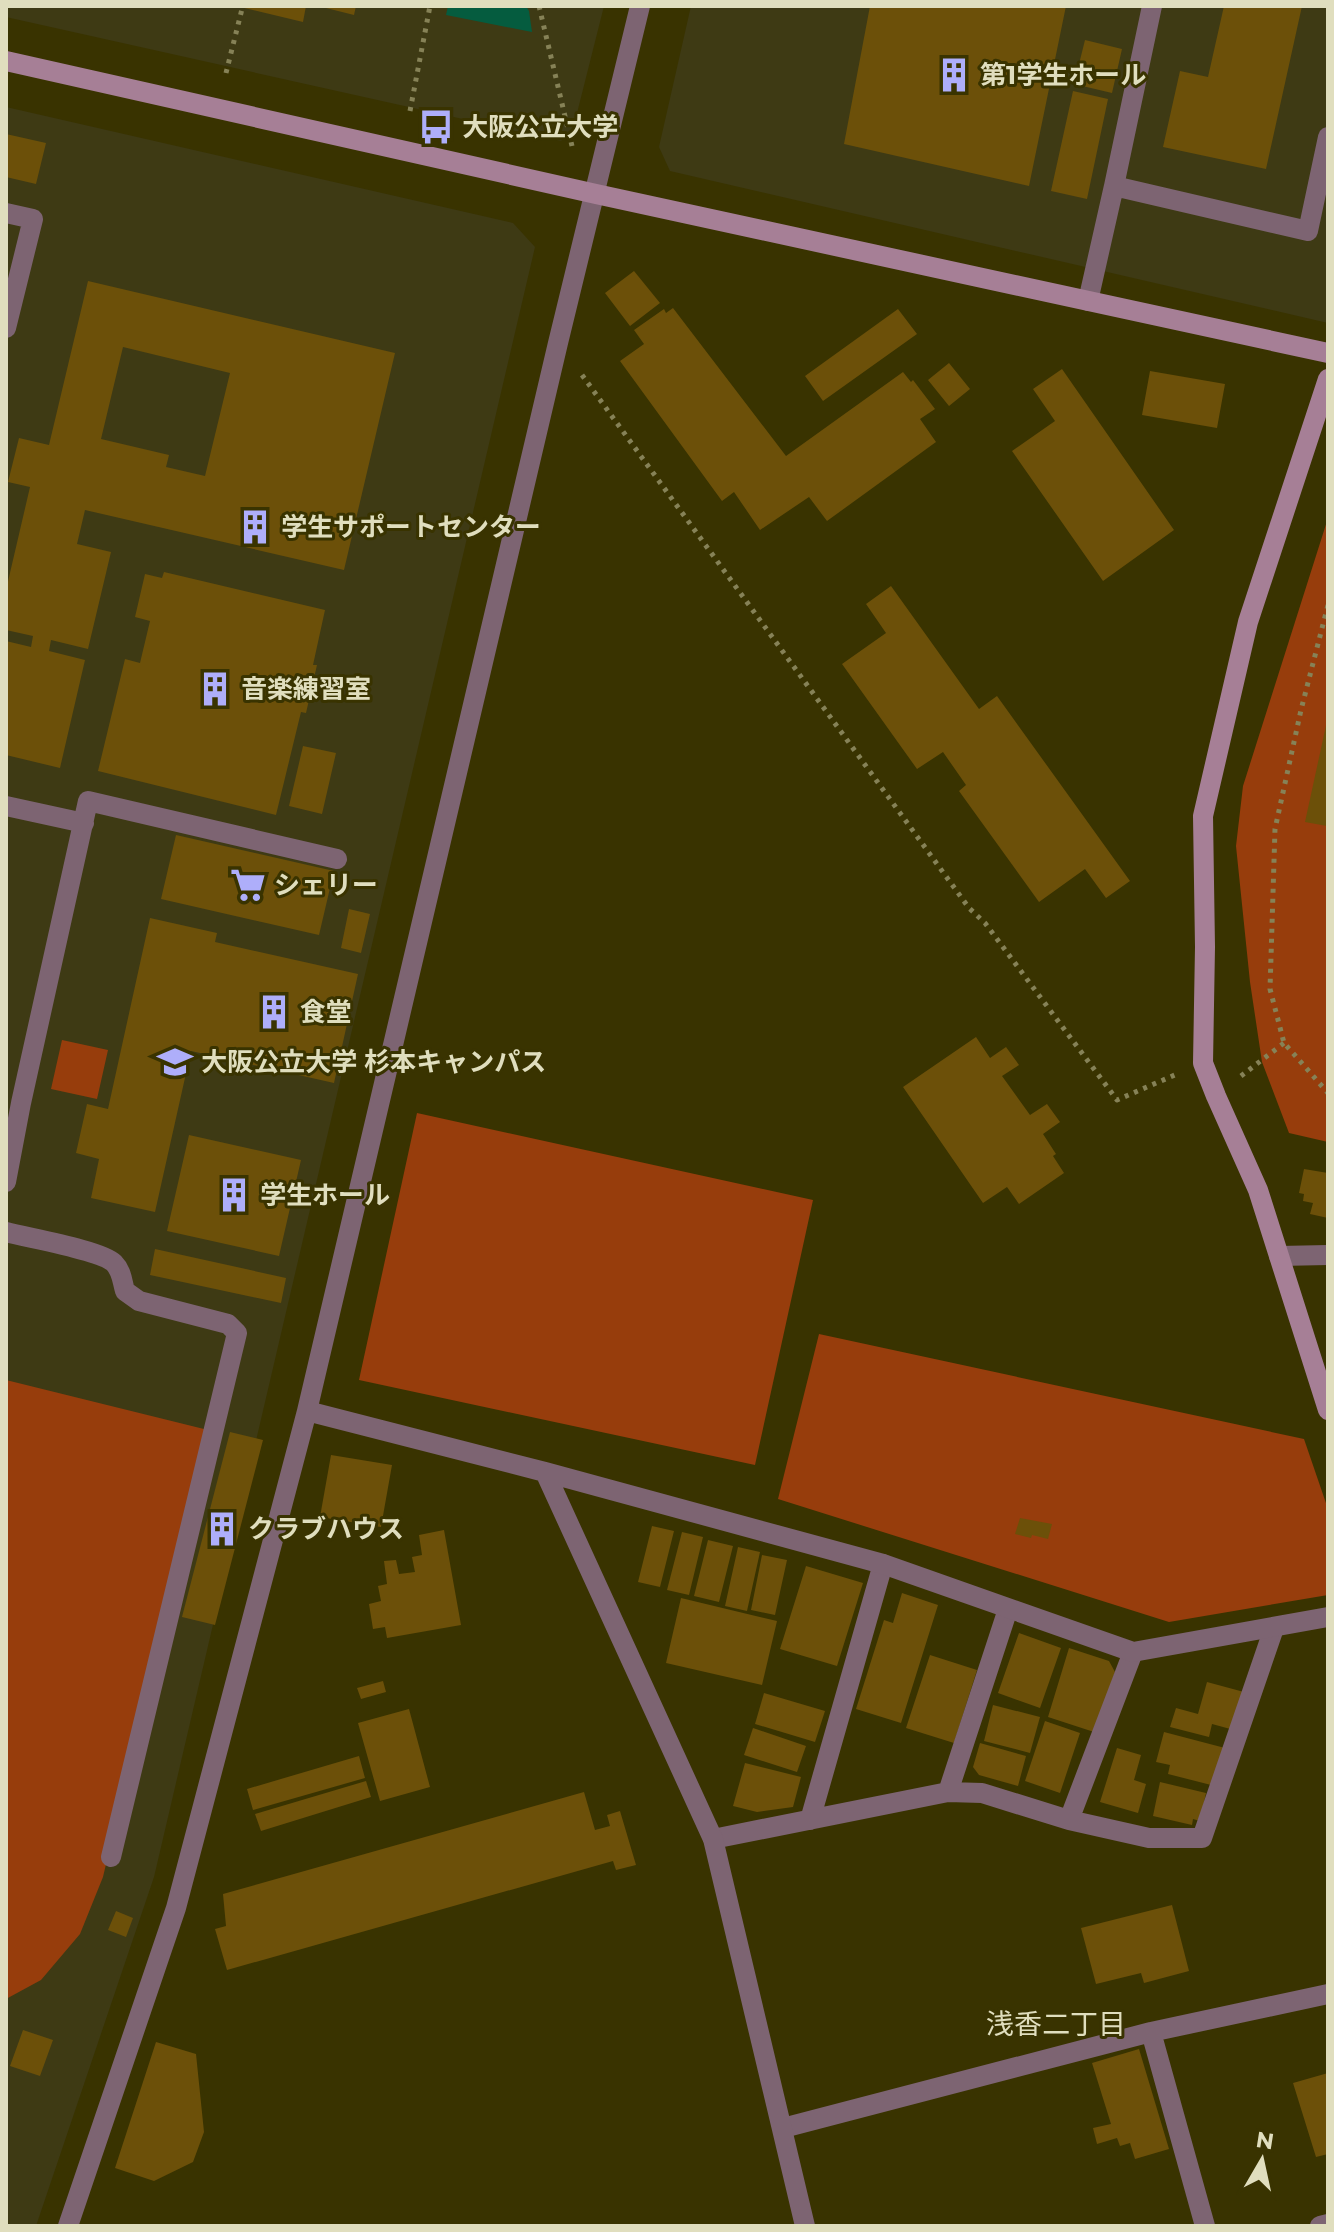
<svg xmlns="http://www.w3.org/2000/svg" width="1334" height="2232" font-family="Montserrat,'Noto Sans JP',sans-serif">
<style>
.built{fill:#3e3a14}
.green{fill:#973d0c}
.water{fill:#055c3f}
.building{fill:#6c5009;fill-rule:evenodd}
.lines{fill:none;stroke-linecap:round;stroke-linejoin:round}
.path{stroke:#868257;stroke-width:5;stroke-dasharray:4 6;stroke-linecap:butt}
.lane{stroke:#7d6472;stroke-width:20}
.street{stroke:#7d6472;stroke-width:20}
.secondary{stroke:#a67f96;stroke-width:20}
.labels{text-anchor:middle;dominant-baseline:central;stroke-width:6;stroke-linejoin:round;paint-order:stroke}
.poi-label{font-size:26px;font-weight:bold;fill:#e0debe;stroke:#393300;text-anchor:start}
.neighbourhood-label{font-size:28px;fill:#e0debe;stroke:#393300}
</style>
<rect width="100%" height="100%" fill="#393300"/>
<path class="built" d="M 6,6 L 604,6 L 573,129 L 561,141 L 6,17 Z
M 691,6 L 1328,6 L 1328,323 L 670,171 L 659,147 Z
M 6,107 L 513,223 L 535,247 L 154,1877 L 36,2226 L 6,2226 Z"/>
<path class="green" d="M 1328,518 L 1328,1142 L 1289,1133 L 1262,1062 L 1250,982 L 1236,846 L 1243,786 Z
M 62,1040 L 108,1050 L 97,1099 L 51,1089 Z
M 417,1113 L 813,1200 L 755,1465 L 359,1380 Z
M 819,1334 L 1304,1439 L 1328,1509 L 1328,1595 L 1169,1622 L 778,1499 Z
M 6,1380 L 208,1430 L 103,1877 L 80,1934 L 41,1980 L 6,1999 Z"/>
<path class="water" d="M 448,6 L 526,6 L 529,11 L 532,32 L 446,15 Z"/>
<path class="building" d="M 236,6 L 306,6 L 303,22 Z
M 318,6 L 356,6 L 354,15 Z
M 870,6 L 1066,6 L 1029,186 L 844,144 Z
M 1224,6 L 1302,6 L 1266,169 L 1163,147 L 1180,71 L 1208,77 Z
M 1085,40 L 1122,49 L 1112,93 L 1074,84 Z
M 1073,91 L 1108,99 L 1087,199 L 1051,191 Z
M 6,134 L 46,143 L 36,184 L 6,177 Z
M 634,271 L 660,303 L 630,326 L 605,293 Z
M 88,281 L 395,353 L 344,570 L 85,510 L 77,544 L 111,552 L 88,649 L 51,640 L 49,651 L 85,660 L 60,768 L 6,755 L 6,641 L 31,647 L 33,636 L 6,630 L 6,590 L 30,487 L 8,482 L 19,438 L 49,445 ZM 123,347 L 230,373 L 205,476 L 166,467 L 169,455 L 101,439 Z
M 673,308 L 786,456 L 903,372 L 911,382 L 913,380 L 935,409 L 920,419 L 936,442 L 827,521 L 809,497 L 760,530 L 734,492 L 722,501 L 620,361 L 644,344 L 634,330 L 664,309 L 666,313 Z
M 898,309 L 917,334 L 823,401 L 805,376 Z
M 949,363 L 970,389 L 949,406 L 928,380 Z
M 1062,369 L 1174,530 L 1103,581 L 1012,451 L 1055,421 L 1033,389 Z
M 1150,371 L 1225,384 L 1217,428 L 1142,415 Z
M 164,572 L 325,610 L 313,665 L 317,665 L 306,713 L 301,712 L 276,815 L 98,771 L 125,659 L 140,663 L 150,621 L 135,617 L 145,574 L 162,578 Z
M 891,586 L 979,709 L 997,696 L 1130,881 L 1106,898 L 1085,869 L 1039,902 L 959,791 L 966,785 L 943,752 L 917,769 L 842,664 L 886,633 L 866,604 Z
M 1327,721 L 1328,820 L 1327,826 L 1305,822 Z
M 303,746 L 336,753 L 322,814 L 289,806 Z
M 176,835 L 334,871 L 319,935 L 161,899 Z
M 349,909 L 370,914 L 361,953 L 341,948 Z
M 150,918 L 217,933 L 215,942 L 358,974 L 334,1083 L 191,1051 L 155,1212 L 91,1198 L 99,1159 L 76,1153 L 87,1104 L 108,1109 Z
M 976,1037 L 990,1058 L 1006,1047 L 1019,1065 L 1002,1076 L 1030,1115 L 1047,1104 L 1060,1122 L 1043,1134 L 1056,1154 L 1053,1156 L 1064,1173 L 1019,1204 L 1007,1187 L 983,1203 L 903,1087 Z
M 189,1135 L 301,1160 L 279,1256 L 167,1231 Z
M 1304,1169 L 1328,1173 L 1328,1218 L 1310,1214 L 1313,1203 L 1303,1201 L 1304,1194 L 1299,1193 Z
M 155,1249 L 286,1278 L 281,1303 L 150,1275 Z
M 230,1432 L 263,1440 L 215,1625 L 182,1617 Z
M 331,1455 L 392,1465 L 381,1527 L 320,1517 Z
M 1020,1518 L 1052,1524 L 1048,1539 L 1032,1535 L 1031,1538 L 1015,1534 Z
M 652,1526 L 674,1531 L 660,1587 L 638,1582 Z
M 444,1530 L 461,1625 L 387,1638 L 385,1627 L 373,1629 L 369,1604 L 381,1601 L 378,1586 L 387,1584 L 384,1561 L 396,1560 L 399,1574 L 415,1572 L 412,1557 L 422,1555 L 419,1535 Z
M 682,1532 L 703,1537 L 689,1595 L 667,1590 Z
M 708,1540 L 733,1546 L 719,1602 L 694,1596 Z
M 738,1547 L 760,1552 L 747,1611 L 725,1606 Z
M 762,1555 L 787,1560 L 775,1615 L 751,1610 Z
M 806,1566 L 863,1583 L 837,1666 L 780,1649 Z
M 902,1593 L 938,1605 L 901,1723 L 856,1709 L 884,1620 L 893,1623 Z
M 681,1598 L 777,1621 L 762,1685 L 666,1663 Z
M 1019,1633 L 1061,1648 L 1040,1708 L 998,1693 Z
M 1069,1648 L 1109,1661 L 1115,1672 L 1094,1732 L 1048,1717 Z
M 930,1655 L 977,1670 L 954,1743 L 906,1728 Z
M 383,1681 L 386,1692 L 361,1699 L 357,1688 Z
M 1207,1682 L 1244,1692 L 1234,1730 L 1212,1724 L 1209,1737 L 1170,1727 L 1176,1708 L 1198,1714 Z
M 764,1693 L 825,1711 L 815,1742 L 755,1724 Z
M 993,1705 L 1040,1717 L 1030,1753 L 984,1741 Z
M 409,1709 L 430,1787 L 380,1801 L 358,1723 Z
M 1045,1721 L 1080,1733 L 1060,1793 L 1025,1781 Z
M 753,1728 L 806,1746 L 797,1772 L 744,1755 Z
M 1164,1732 L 1225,1748 L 1215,1786 L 1168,1774 L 1170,1765 L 1156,1762 Z
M 980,1743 L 1026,1756 L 1018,1786 L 979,1775 L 973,1767 Z
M 1117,1748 L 1141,1755 L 1134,1780 L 1146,1784 L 1138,1813 L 1100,1802 Z
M 359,1756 L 365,1778 L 253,1810 L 247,1789 Z
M 745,1763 L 801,1777 L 793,1807 L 757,1812 L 733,1806 Z
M 366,1781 L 371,1797 L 261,1831 L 255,1814 Z
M 1160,1782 L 1206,1793 L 1200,1821 L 1193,1819 L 1192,1825 L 1153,1816 Z
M 584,1792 L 595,1830 L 610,1826 L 607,1815 L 620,1811 L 636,1865 L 616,1870 L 613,1861 L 227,1970 L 215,1929 L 226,1926 L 223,1894 Z
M 1172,1905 L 1189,1971 L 1144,1983 L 1141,1973 L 1096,1984 L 1081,1928 Z
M 116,1911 L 133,1918 L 126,1937 L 108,1930 Z
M 23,2030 L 53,2040 L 40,2076 L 10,2066 Z
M 156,2042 L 196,2054 L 204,2132 L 193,2162 L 154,2181 L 115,2168 Z
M 1139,2049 L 1169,2149 L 1135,2159 L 1130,2143 L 1120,2146 L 1117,2138 L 1097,2144 L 1093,2128 L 1111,2124 L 1092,2063 Z
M 1328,2073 L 1328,2154 L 1316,2157 L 1293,2083 Z"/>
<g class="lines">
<path class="path" d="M 539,6 L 572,146
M 226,73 L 242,9
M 410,111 L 430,6
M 582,375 L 969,908 L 985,923 L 1117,1100 L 1177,1074
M 1328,605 L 1301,710 L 1275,829 L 1270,989 L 1284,1043 L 1328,1093
M 1241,1076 L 1284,1043"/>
<path class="lane" d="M 1152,6 L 1114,186 L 1308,231 L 1328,137
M 6,213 L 33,219 L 6,328
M 1088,301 L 1114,186
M 6,806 L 84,823
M 6,1182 L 21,1103 L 88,801 L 337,859
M 6,1232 C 28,1238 101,1250 114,1263 C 122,1271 122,1281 125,1291 L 139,1301 L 228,1324 L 237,1333 L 111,1857
M 1279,1256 L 1328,1255
M 948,1792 L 1008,1609
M 810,1820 L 883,1564
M 1069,1820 L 1133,1652
M 713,1839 L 948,1792 L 982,1793 L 1069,1820 L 1149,1838 L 1202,1838 L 1274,1628
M 1151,2032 L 1205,2226
M 783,2128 L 1151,2032 L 1328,1994"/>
<path class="street" d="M 307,1411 L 545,1472 L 883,1564 L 1133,1652 L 1328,1617
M 545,1472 L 713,1839 L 805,2226
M 68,2226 L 176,1908 L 307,1411 L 558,343 L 640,6
M 1320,2226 L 1328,2224"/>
<path class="secondary" d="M 6,61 L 596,194 L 1328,353
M 1328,379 L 1248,622 L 1203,816 L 1205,947 L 1203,1063 L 1216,1096 L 1258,1190 L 1328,1410"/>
</g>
<defs>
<g id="building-bare" transform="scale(2.76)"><path d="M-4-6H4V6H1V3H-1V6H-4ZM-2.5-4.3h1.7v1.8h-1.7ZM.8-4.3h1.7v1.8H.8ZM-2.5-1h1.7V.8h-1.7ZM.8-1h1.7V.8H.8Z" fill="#aeaefa" stroke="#393300" stroke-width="2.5" paint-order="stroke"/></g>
<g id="bus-bare" transform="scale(2.76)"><path d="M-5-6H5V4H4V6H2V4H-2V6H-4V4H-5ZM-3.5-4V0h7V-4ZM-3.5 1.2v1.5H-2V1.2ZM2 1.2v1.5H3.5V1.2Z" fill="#aeaefa" stroke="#393300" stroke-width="2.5" paint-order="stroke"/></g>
<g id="supermarket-bare" transform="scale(2.76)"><path d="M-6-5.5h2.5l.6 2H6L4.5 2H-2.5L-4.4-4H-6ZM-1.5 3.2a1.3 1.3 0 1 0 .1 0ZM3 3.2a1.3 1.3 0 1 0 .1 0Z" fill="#aeaefa" stroke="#393300" stroke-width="2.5" paint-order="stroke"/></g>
<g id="university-bare" transform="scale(2.76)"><path d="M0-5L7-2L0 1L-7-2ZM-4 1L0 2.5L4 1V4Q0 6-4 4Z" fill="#aeaefa" stroke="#393300" stroke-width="2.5" paint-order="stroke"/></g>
</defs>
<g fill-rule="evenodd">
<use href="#building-bare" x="954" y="75"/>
<use href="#bus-bare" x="436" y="127"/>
<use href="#building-bare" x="255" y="527"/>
<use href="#building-bare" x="215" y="689"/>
<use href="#supermarket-bare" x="248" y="885"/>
<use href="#building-bare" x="274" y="1012"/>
<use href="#university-bare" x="175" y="1062"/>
<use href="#building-bare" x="234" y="1195"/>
<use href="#building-bare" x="222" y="1529"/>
</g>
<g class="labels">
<g class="poi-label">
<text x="980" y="75">第1学生ホール</text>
<text x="462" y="127">大阪公立大学</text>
<text x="281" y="527">学生サポートセンター</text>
<text x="241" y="689">音楽練習室</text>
<text x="274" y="885">シェリー</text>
<text x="300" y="1012">食堂</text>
<text x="201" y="1062">大阪公立大学 杉本キャンパス</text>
<text x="260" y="1195">学生ホール</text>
<text x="248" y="1529">クラブハウス</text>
</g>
<g class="neighbourhood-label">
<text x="1056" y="2024">浅香二丁目</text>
</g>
</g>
<rect width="1334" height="2232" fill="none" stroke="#e0debe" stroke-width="16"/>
<g transform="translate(1262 2160) rotate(9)" stroke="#393300" stroke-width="6" paint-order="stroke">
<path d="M0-6L14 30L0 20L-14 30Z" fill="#e0debe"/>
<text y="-12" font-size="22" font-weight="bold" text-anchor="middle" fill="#e0debe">N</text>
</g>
</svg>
